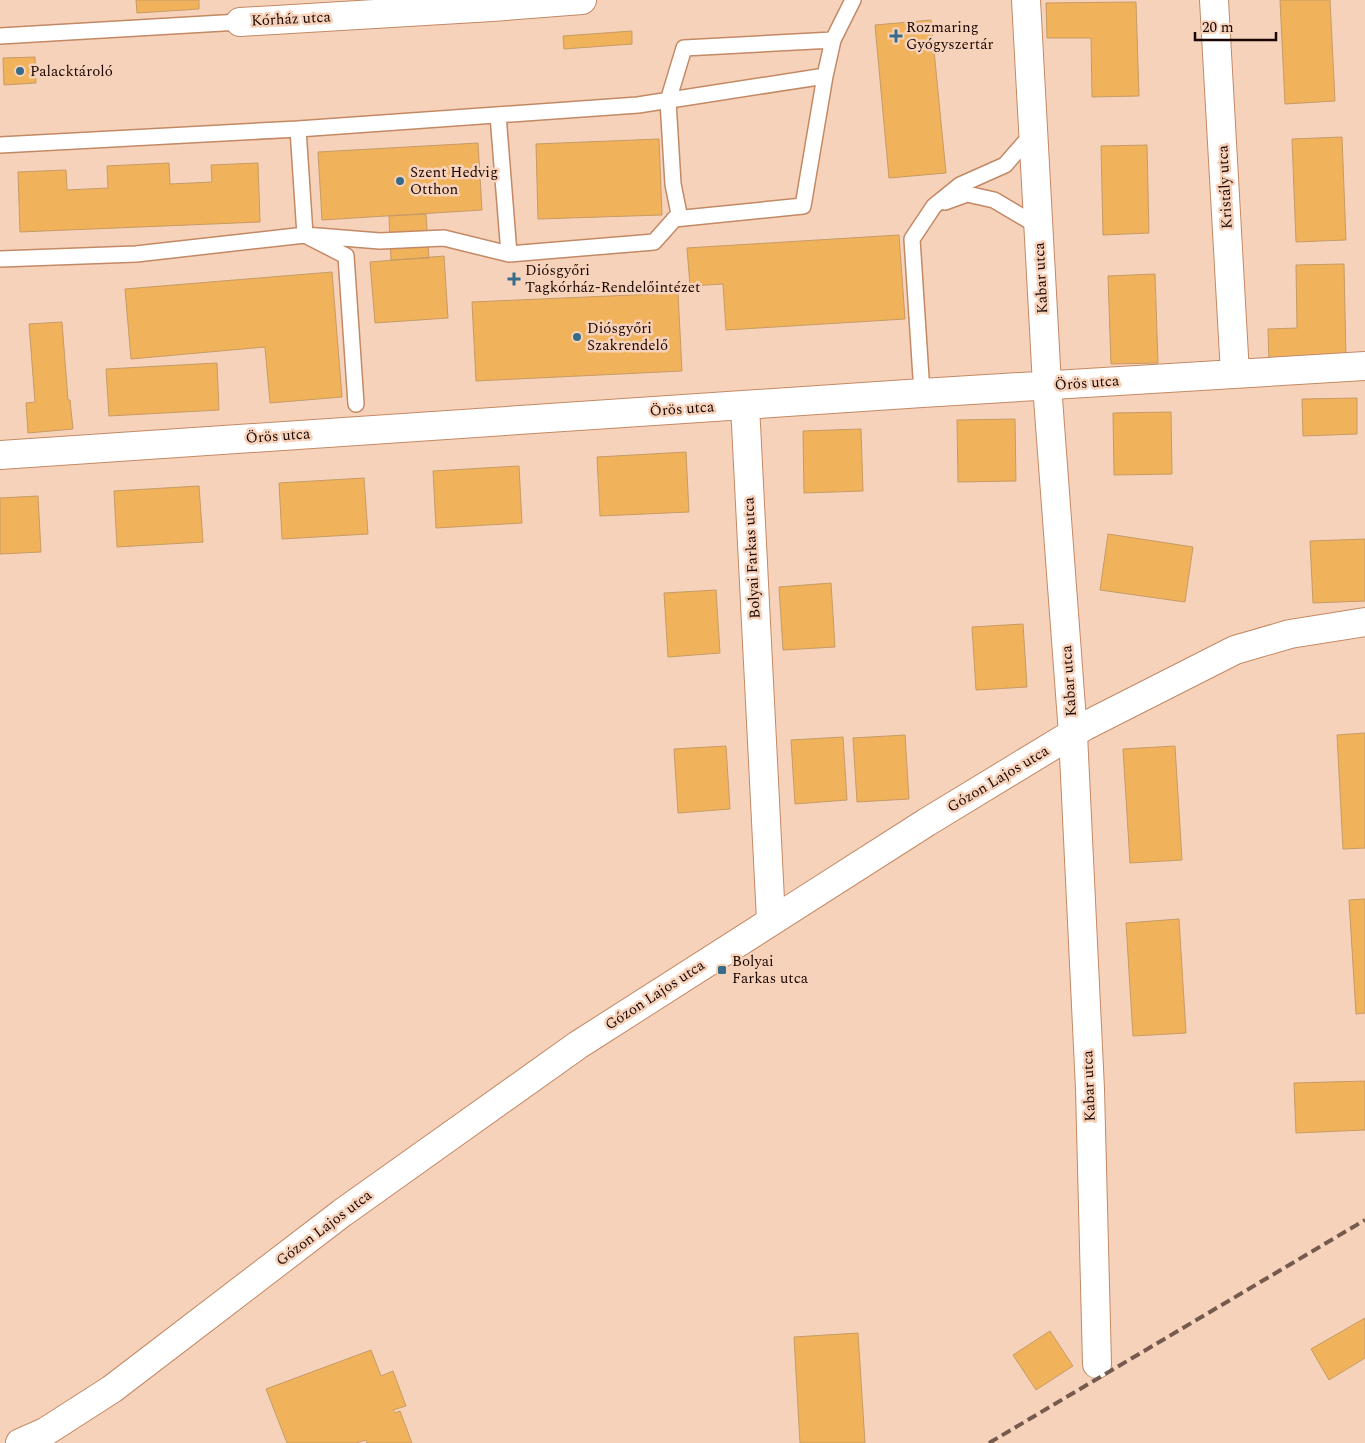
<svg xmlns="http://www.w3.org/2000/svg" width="1365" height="1443" font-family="Spectral,serif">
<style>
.building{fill:#f1b25c;stroke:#c69b65}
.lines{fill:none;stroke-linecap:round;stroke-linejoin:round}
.service-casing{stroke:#c38964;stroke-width:18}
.minor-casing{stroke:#c38964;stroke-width:30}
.secondary-casing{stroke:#c38964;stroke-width:30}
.service{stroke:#fff;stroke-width:15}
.minor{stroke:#fff;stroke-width:28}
.secondary{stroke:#fff;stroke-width:28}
.rail{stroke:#755a4d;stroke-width:4;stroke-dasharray:10 5;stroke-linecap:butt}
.poi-dot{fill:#366c87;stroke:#f7d2bb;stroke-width:2}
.labels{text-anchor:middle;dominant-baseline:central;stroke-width:5;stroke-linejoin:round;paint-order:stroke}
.street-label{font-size:15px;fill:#1a0600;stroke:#f7d2bb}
.poi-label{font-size:15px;fill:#1a0600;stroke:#f7d2bb;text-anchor:start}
</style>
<rect width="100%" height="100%" fill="#f7d2bb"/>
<path class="building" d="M 136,0 L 199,0 L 199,9 L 137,13 Z
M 1280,0 L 1330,0 L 1335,101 L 1285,104 Z
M 1136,2 L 1139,96 L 1092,97 L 1091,38 L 1047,38 L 1046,3 Z
M 931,20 L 946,173 L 889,178 L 875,25 Z
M 632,31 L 632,44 L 564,49 L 563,36 Z
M 35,57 L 36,83 L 4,85 L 3,58 Z
M 1342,137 L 1346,240 L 1296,242 L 1292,139 Z
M 659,139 L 662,215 L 538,219 L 536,144 Z
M 478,143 L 482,210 L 322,220 L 318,152 Z
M 1147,145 L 1149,233 L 1103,235 L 1101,146 Z
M 169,163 L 170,184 L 212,182 L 211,165 L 258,163 L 260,222 L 20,232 L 18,172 L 66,170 L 67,190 L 108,188 L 107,166 Z
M 426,214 L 429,258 L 391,260 L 389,216 Z
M 899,235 L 905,319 L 726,330 L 723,284 L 690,286 L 687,248 Z
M 444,256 L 448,318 L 375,323 L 370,262 Z
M 1344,264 L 1346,360 L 1269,362 L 1268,329 L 1297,328 L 1296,265 Z
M 332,272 L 342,397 L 270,403 L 265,347 L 131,359 L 125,289 Z
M 1155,274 L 1158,363 L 1111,364 L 1108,276 Z
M 678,293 L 682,371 L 476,381 L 472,302 Z
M 62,322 L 68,400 L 70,400 L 73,429 L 28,433 L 26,403 L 35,402 L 29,324 Z
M 217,363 L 219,410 L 109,416 L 106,369 Z
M 1357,398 L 1357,434 L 1303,436 L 1302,399 Z
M 1171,412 L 1172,474 L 1114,475 L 1113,413 Z
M 1015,419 L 1016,481 L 958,482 L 957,420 Z
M 861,429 L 863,491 L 804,493 L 803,431 Z
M 686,452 L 689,512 L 600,516 L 597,457 Z
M 519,466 L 522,523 L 436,528 L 433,471 Z
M 364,478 L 368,534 L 282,539 L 279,483 Z
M 199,486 L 203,542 L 117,547 L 114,491 Z
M 38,496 L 41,552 L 0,554 L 0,498 Z
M 1108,534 L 1193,547 L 1185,602 L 1100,590 Z
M 1365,539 L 1365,601 L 1313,603 L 1310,541 Z
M 831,583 L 835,647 L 783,650 L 779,587 Z
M 716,590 L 720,653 L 668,657 L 664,593 Z
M 1023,624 L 1027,687 L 976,690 L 972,627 Z
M 1365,733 L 1365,848 L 1343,849 L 1337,735 Z
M 905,735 L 909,799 L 857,802 L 853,738 Z
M 843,737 L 847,800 L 795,804 L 791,740 Z
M 726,746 L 730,809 L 678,813 L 674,749 Z
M 1175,746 L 1182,860 L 1130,863 L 1123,749 Z
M 1365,899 L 1365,1013 L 1356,1014 L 1349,900 Z
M 1179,919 L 1186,1033 L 1133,1036 L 1126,923 Z
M 1365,1081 L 1365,1130 L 1296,1133 L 1294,1083 Z
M 1365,1318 L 1365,1358 L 1329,1380 L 1311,1349 Z
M 1050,1331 L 1073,1366 L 1036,1390 L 1013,1355 Z
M 858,1333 L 865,1443 L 800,1443 L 794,1337 Z
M 371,1350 L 381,1376 L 393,1371 L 406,1406 L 393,1410 L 395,1413 L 400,1411 L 412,1443 L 367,1443 L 366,1440 L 356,1443 L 287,1443 L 266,1389 Z"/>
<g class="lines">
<g class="service-casing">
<path id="service" d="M 0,36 L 240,22
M 498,115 L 509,254
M 0,145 L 298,129 L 638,105 L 825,76
M 945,202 L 967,194 L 994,200 L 1038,226
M 674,219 L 803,206 L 825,76 L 833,40 L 853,0
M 0,259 L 136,254 L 305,235 L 298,129
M 922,393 L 912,239 L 934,206 L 960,185 L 1005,165 L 1033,133
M 356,404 L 346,256 L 305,235 L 380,241 L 444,238 L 509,254 L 654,242 L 679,214 L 673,184 L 668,101 L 684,48 L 833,40"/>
</g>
<g class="minor-casing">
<path id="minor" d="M 1026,0 L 1047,385 L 1073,734 L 1090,1089 L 1097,1364
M 1214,0 L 1235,374
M 240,22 L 492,7 L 582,0
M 745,405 L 771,920
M 0,455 L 922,393 L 1365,366"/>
</g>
<g class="secondary-casing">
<path id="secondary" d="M 20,1443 L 45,1432 L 112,1389 L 342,1213 L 578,1045 L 927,822 L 1085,726 L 1235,650 L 1290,634 L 1365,622"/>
</g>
<use href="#service" class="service"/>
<use href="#minor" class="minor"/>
<use href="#secondary" class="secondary"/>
<path class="rail" d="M 989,1443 L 1365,1220"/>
</g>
<g class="poi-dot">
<path d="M893.5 28.5h5v5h5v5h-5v5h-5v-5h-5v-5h5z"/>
<circle cx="20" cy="71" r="5"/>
<circle cx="400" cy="181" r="5"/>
<path d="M511.5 271.5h5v5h5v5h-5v5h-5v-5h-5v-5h5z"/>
<circle cx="577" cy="337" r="5"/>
<rect x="717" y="965" width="10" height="10" rx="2.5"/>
</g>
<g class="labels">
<g class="street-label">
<text transform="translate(291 19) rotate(-3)">Kórház utca</text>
<text transform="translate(1225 187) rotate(-93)">Kristály utca</text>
<text transform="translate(1041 278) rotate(-93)">Kabar utca</text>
<text transform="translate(1087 383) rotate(-4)">Örös utca</text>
<text transform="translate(682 409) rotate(-4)">Örös utca</text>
<text transform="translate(278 436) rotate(-4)">Örös utca</text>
<text transform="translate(752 558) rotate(-93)">Bolyai Farkas utca</text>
<text transform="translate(1069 681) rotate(-94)">Kabar utca</text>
<text transform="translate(998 779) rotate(-31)">Gózon Lajos utca</text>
<text transform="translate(655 995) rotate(-33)">Gózon Lajos utca</text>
<text transform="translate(1089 1086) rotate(-92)">Kabar utca</text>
<text transform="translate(324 1228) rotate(-37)">Gózon Lajos utca</text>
</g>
<g class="poi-label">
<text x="906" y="27">Rozmaring<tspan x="906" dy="17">Gyógyszertár</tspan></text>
<text x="30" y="71">Palacktároló</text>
<text x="410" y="172">Szent Hedvig<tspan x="410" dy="17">Otthon</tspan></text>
<text x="525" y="270">Diósgyőri<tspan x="525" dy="17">Tagkórház-Rendelőintézet</tspan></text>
<text x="587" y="328">Diósgyőri<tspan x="587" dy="17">Szakrendelő</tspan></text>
<text x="732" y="961">Bolyai<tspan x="732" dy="17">Farkas utca</tspan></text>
</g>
</g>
<path d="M1195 32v8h81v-8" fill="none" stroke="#1a0600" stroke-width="2.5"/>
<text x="1202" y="32" font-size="15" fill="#1a0600" stroke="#f7d2bb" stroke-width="4" paint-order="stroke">20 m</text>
</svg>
